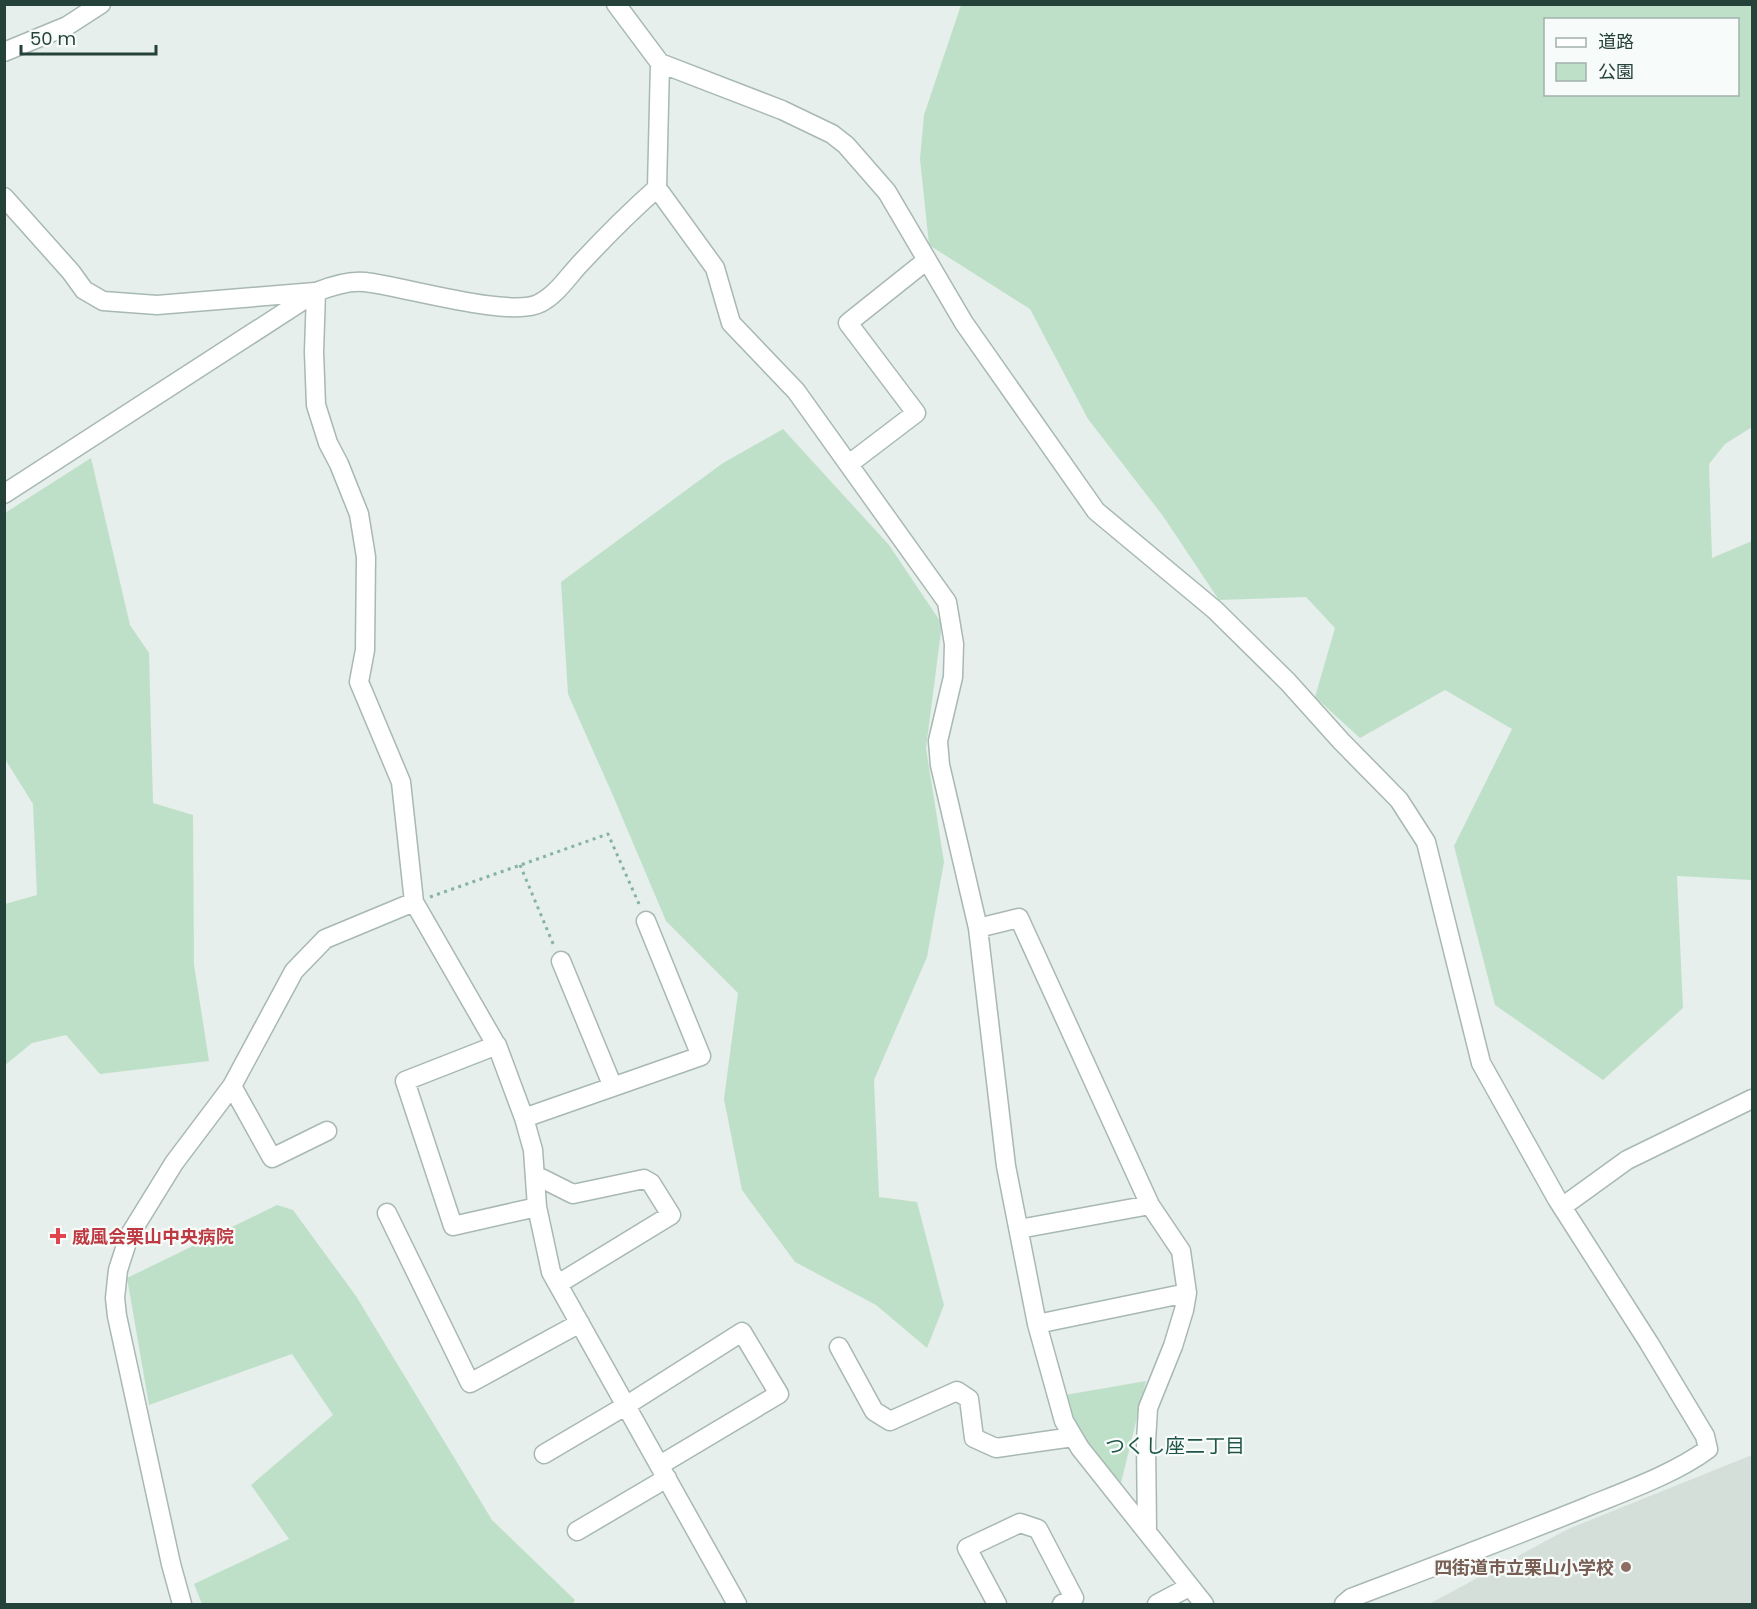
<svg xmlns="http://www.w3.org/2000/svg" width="1757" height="1609" font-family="Poppins,'Noto Sans JP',sans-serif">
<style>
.built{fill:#d4dfda}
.green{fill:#bfe0c8;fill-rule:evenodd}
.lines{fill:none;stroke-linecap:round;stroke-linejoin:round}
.minor-casing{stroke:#a8b8b2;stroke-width:21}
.path{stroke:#86b3a5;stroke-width:3;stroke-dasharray:3 4.5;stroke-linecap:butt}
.minor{stroke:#fff;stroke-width:18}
.health-dot{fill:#e0444e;stroke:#f7fbf9;stroke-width:2}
.education-dot{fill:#8d6e63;stroke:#f7fbf9;stroke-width:2}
.labels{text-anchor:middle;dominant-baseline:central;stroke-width:4.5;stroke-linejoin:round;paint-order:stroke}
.health-label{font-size:18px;font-weight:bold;fill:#be3a42;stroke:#f7fbf9;text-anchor:start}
.education-label{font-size:18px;font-weight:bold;fill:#785e54;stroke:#f7fbf9;text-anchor:end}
.neighbourhood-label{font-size:20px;fill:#1f5548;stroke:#f7fbf9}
</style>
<rect width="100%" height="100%" fill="#e6efeb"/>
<path class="built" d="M 1752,1455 L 1752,1604 L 1429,1604 L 1568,1529 Z"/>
<path class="green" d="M 961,5 L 1752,5 L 1752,427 L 1725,444 L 1709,464 L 1712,558 L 1752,541 L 1752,880 L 1677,876 L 1683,1008 L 1603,1080 L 1495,1005 L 1454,846 L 1512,729 L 1445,690 L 1360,738 L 1315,697 L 1335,628 L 1306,597 L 1219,600 L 1163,516 L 1088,419 L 1030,309 L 929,245 L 920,159 L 924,115 ZM 1546,20 L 1738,20 L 1738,94 L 1546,94 Z
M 783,429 L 889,545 L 942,624 L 926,748 L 944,862 L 927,957 L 874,1080 L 879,1197 L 917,1202 L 944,1305 L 927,1348 L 876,1305 L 795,1262 L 742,1190 L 724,1099 L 738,993 L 666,921 L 614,798 L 568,694 L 561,582 L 723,463 Z
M 91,458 L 130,625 L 149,653 L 153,803 L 193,815 L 194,965 L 209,1061 L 100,1074 L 66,1035 L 32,1043 L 4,1066 L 5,904 L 37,895 L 33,804 L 5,759 L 5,513 Z
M 277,1205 L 293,1210 L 356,1296 L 492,1520 L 575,1600 L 572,1604 L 202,1604 L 194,1584 L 289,1539 L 251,1485 L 333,1415 L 292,1354 L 149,1405 L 127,1278 Z
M 1146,1381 L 1121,1483 L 1084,1440 L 1073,1420 L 1065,1395 Z"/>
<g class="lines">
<g class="minor-casing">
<path id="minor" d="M 616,4 L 660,63 L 782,110 L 832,134 L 846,145 L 887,192 L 964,323 L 1096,511 L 1215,610 L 1288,682 L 1341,741 L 1399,800 L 1426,842 L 1481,1063 L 1557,1199 L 1649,1343 L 1705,1436 L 1708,1449 C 1676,1473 1626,1491 1589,1506 C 1510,1538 1430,1568 1351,1598 L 1344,1604
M 4,52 L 67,26 L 101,4
M 660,63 L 657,188 L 715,268 L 731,323 L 796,391 L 947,602 L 954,644 L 953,677 L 938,741 L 940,765 L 978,928 L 1006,1166 L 1037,1324 L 1064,1421 L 1080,1448 L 1204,1604
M 4,197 L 71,272 L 84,290 L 103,301 L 157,305 L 315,292
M 316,292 L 314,352 L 316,405 L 328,443 L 339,464 L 359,514 L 366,557 L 365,650 L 359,682 L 401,782 L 414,902 L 498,1048 L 524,1118 L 533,1150 L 537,1207 L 551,1272 L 737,1604
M 849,464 L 916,413 L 848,323 L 927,260
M 4,494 L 316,292 C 331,286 349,280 365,282 C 402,286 512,319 540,303 C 556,295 567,278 579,265 C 604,238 630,212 657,188
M 978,928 L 1019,918 L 1150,1205 L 1181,1251 L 1187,1293 L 1184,1310 L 1173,1346 L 1148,1408 L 1146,1442 L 1147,1530
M 561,961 L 613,1087
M 497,1045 L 405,1081 L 453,1226 L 537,1207
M 232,1086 L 272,1158 L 327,1131
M 524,1118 L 701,1056 L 646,921
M 535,1175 L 573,1194 L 644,1179 L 651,1183 L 671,1215 L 558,1284
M 1562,1207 L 1627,1160 L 1752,1099
M 387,1213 L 470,1383 L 580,1323
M 1019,1229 L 1150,1205
M 1037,1324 L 1187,1293
M 839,1347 L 874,1411 L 890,1421 L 957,1391 L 969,1399 L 974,1438 L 996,1448 L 1073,1437
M 544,1454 L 627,1405 L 742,1332 L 779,1394 L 660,1465
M 577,1531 L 667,1478
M 182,1604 L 171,1564 L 117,1316 L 115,1298 L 118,1270 L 129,1236 L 174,1163 L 232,1086 L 294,971 L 325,939 L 414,902
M 997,1604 L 967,1548 L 1020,1523 L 1038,1529 L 1074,1598 L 1062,1604
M 1157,1604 L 1189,1587"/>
</g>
<path class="path" d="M 520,865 L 554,946
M 430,897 L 608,834 L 639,904"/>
<use href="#minor" class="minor"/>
</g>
<path class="health-dot" d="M55 1227h6v6h6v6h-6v6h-6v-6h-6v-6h6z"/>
<circle class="education-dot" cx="1626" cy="1567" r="6"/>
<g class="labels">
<g class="health-label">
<text x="72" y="1236">威風会栗山中央病院</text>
</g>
<g class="education-label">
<text x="1614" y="1567">四街道市立栗山小学校</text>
</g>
<g class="neighbourhood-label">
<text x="1175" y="1446">つくし座二丁目</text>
</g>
</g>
<rect width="1757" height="1609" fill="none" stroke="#24423a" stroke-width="12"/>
<rect x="1544" y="18" width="195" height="78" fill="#f7fbf9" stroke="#a3b1ad" stroke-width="1.5"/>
<rect x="1556" y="38" width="30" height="9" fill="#ffffff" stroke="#a3b1ad" stroke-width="1.5"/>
<text x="1598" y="48" font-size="18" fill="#24423a">道路</text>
<rect x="1556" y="63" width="30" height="18" fill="#bfe0c8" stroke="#a3b1ad" stroke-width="1.5"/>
<text x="1598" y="78" font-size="18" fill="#24423a">公園</text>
<path d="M21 45v9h135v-9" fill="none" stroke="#24423a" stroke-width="3"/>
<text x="30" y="45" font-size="18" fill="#24423a" stroke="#f7fbf9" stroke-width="4.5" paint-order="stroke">50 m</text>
</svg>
